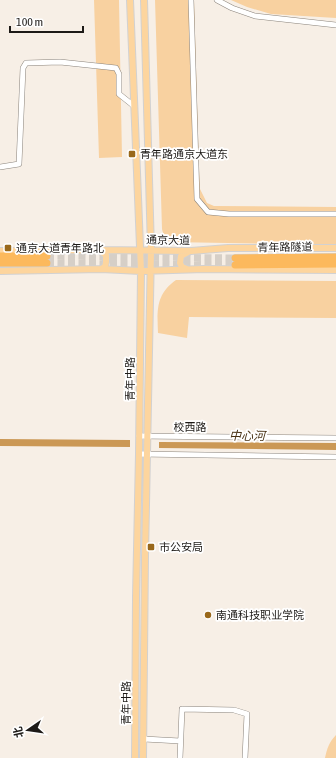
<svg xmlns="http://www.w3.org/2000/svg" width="336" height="758" font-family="'Asap Condensed','Noto Sans SC',sans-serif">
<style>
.green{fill:#f8d1a0}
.water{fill:#cb9855}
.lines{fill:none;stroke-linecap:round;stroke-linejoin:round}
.highway-tunnel{stroke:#d6cfc7;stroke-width:7;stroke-dasharray:7 3.5;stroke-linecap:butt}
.minor-casing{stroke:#8a837b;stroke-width:6}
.major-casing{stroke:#d2d1d1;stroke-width:8}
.highway-casing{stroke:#d2d1d1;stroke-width:8}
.minor{stroke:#fff;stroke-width:5}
.major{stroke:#fdd59e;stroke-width:6}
.highway{stroke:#fcb95d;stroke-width:7}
.poi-dot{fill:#99681b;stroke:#fff;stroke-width:1.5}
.labels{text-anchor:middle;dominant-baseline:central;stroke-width:3.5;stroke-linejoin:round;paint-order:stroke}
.poi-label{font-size:11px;fill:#1d1a17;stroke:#fff;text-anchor:start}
.street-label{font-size:11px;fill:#1d1a17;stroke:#fff}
.water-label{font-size:12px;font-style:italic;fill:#483215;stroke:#fff}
</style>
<rect width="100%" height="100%" fill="#f7efe6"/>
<path class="green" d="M 94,0 L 119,0 L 122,157 L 99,158 Z
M 155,0 L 194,0 L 199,170 L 200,189 L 207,203 L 214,206 L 336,207 L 336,245 L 170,242 C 165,239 163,234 162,229 Z
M 231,0 L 336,0 L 336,18 L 271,14 L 247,7 Z
M 176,280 L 336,281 L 336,318 L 189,317 L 187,338 L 158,333 C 157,310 156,294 176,280 Z
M 336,735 L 336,758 L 325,758 C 327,749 329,742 336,735 Z"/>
<path class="water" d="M 0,439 L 130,440 L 130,447 L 0,446 Z
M 159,442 L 336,443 L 336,450 L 159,448 Z"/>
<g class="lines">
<path class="highway-tunnel" d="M 47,256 L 235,258
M 47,263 L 235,265"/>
<g class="minor-casing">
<path id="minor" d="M 191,0 L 197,199 L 208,212 L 229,214 L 336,214
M 217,0 L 232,8 L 255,16 L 336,25
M 0,167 L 19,164 L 23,68 L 26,63 L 60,62 L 116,68 L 119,74 L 119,94 L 134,106
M 139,436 L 336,438
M 139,454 L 336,457
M 144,739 L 180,741
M 180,758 L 182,709 L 234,710 L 247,714 L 245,758"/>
</g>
<g class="major-casing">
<path id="major" d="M 130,0 L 141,271 L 139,454 L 136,597 L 135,758
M 99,250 L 106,255 L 106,262 L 105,267 L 101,269
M 0,251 L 99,250 L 191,251 L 228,248 L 336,248
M 187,269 L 182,267 L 180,263 L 181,256 L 190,251
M 0,271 L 101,269 L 141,271 L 204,269 L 336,270
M 143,758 L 145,556 L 151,250 L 144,0"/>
</g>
<g class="highway-casing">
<path id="highway" d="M 0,256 L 47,256
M 235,258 L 336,257
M 0,263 L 47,263
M 235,265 L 336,264"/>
</g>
<use href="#minor" class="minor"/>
<use href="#major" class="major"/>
<use href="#highway" class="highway"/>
</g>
<g class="poi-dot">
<rect x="128" y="150" width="8" height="8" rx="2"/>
<rect x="4" y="244" width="8" height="8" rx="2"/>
<rect x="147" y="543" width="8" height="8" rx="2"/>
<circle cx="208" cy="615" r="4"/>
</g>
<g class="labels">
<g class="poi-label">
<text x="140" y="154">青年路通京大道东</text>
<text x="16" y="248">通京大道青年路北</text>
<text x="159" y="547">市公安局</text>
<text x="216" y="615">南通科技职业学院</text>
</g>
<g class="street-label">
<text transform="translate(168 240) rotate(1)">通京大道</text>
<text transform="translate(285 247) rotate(-1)">青年路隧道</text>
<text transform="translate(130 379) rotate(-90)">青年中路</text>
<text x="190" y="427">校西路</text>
<text transform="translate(126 703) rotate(-90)">青年中路</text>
</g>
<g class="water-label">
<text transform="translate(247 436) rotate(1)">中心河</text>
</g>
</g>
<g transform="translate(28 730) rotate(257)" stroke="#ffffff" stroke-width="3" paint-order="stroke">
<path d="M0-3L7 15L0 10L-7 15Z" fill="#1d1a17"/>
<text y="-6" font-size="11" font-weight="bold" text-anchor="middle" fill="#1d1a17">北</text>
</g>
<path d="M10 26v6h73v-6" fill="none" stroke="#1d1a17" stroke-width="2"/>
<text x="16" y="26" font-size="12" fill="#1d1a17" stroke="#ffffff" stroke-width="3" paint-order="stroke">100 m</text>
</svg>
